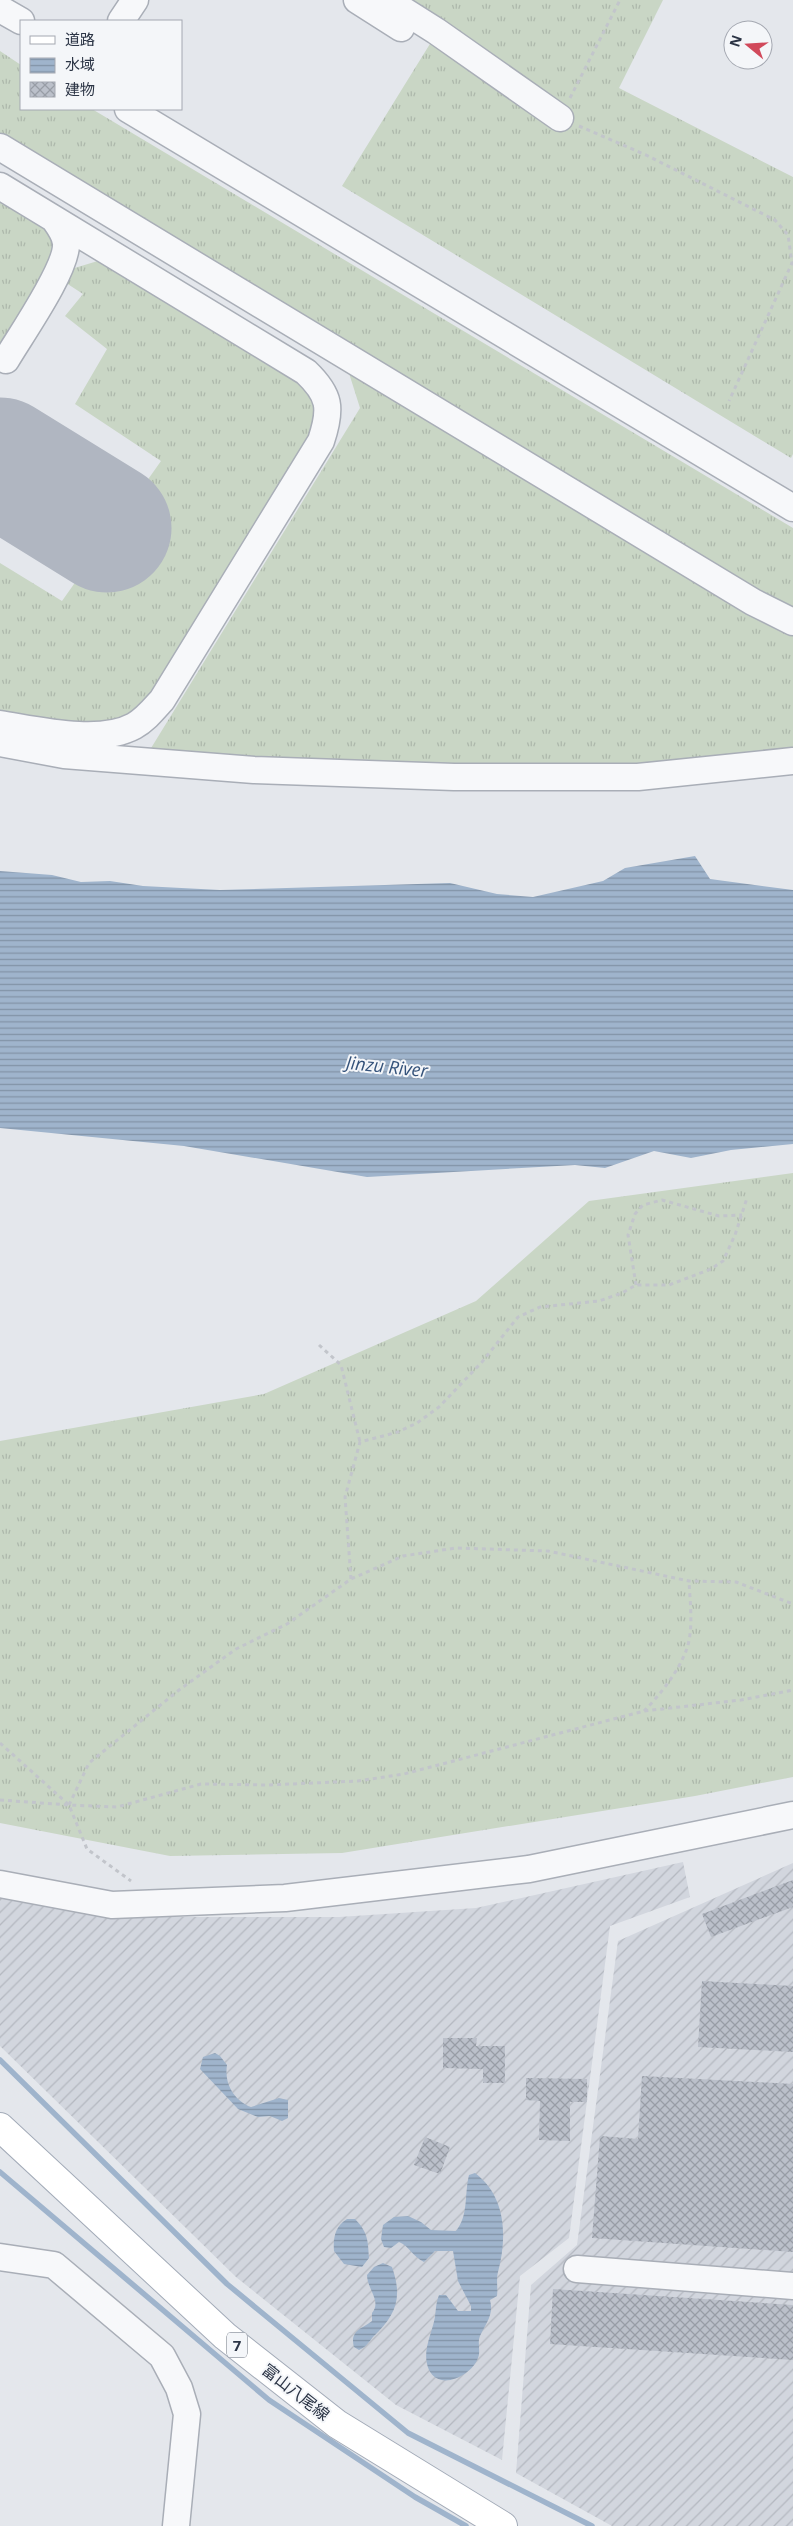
<svg xmlns="http://www.w3.org/2000/svg" width="793" height="2526" font-family="'Open Sans','Noto Sans JP',sans-serif">
<style>
.industrial{fill:url(#industrial-furrows)}
.grass{fill:url(#grass-tufts)}
.water{fill:url(#water-rules)}
.lines{fill:none;stroke-linecap:round;stroke-linejoin:round}
.stream{stroke:#9fb4cc;stroke-width:5.5}
.runway{stroke:#b0b6c1;stroke-width:129}
.building{fill:url(#building-cross-hatch)}
.minor-casing{stroke:#a9aeb7;stroke-width:29}
.major-casing{stroke:#a3abb8;stroke-width:30}
.path{stroke:#c2c5cb;stroke-width:3;stroke-dasharray:4 4;stroke-linecap:butt}
.minor{stroke:#f7f8fa;stroke-width:26}
.major{stroke:#fff;stroke-width:28}
.labels{text-anchor:middle;dominant-baseline:central;stroke-width:4;stroke-linejoin:round;paint-order:stroke}
.shield{fill:#f4f6f9;stroke:#676e7b;stroke-width:1}
.shield-label{font-size:15px;font-weight:bold;fill:#2b3445}
.street-label{font-size:16px;fill:#2b3445;stroke:#f4f6f9}
.water-label{font-size:18px;font-style:italic;fill:#34527a;stroke:#f4f6f9}
</style>
<defs>
<pattern id="industrial-furrows" width="10" height="10" patternUnits="userSpaceOnUse" patternTransform="scale(1.25)"><rect width="10" height="10" fill="#d2d6de"/><path d="M-1 1l2-2M0 10L10 0M9 11l2-2" fill="none" stroke="#b4b8c0"/></pattern>
<pattern id="grass-tufts" width="24" height="20" patternUnits="userSpaceOnUse" patternTransform="scale(1.25)"><rect width="24" height="20" fill="#c9d6c5"/><path d="M3 7l-1-3M5 7V3M7 7l1-3M15 17l-1-3M17 17v-4M19 17l1-3" fill="none" stroke="#adb8ab"/></pattern>
<pattern id="water-rules" width="6" height="5" patternUnits="userSpaceOnUse" patternTransform="scale(1.25)"><rect width="6" height="5" fill="#9fb4cc"/><path d="M0 2.5h6" fill="none" stroke="#8293a7"/></pattern>
<pattern id="building-cross-hatch" width="8" height="8" patternUnits="userSpaceOnUse" patternTransform="scale(1.25)"><rect width="8" height="8" fill="#bbc0ca"/><path d="M0 0l8 8M0 8l8-8" fill="none" stroke="#989da6"/></pattern>
</defs>
<rect width="100%" height="100%" fill="#e4e7ec"/>
<path class="industrial" d="M 683,1862 L 690,1897 L 610,1926 L 569,2238 L 520,2276 L 502,2460 L 396,2405 L 236,2277 L 0,2046 L 0,1894 L 118,1917 L 339,1917 L 476,1908 Z
M 793,1863 L 793,2526 L 612,2526 L 516,2473 L 531,2285 L 577,2245 L 618,1941 Z"/>
<path class="grass" d="M 411,0 L 663,0 L 619,88 L 793,177 L 793,454 L 791,458 L 342,186 L 433,39 Z
M 0,51 L 21,65 L 21,109 L 92,109 L 793,528 L 793,618 L 328,329 L 0,133 Z
M 0,195 L 54,231 L 55,254 L 0,349 Z
M 101,260 L 314,389 L 320,420 L 138,714 L 107,728 L 0,711 L 0,563 L 62,601 L 161,461 L 75,404 L 107,349 L 65,316 L 83,294 L 60,279 L 68,270 Z
M 348,370 L 793,630 L 793,749 L 557,771 L 148,753 L 360,408 Z
M 793,1173 L 793,1777 L 695,1796 L 342,1853 L 170,1856 L 0,1823 L 0,1441 L 264,1394 L 476,1301 L 589,1201 Z"/>
<path class="water" d="M 695,856 L 710,879 L 793,890 L 793,1144 L 731,1150 L 691,1158 L 654,1151 L 605,1168 L 575,1165 L 367,1177 L 184,1146 L 0,1128 L 0,871 L 52,875 L 81,882 L 110,881 L 143,886 L 220,890 L 450,883 L 497,894 L 533,897 L 603,881 L 625,868 Z
M 215,2053 L 220,2056 L 227,2065 C 224,2084 234,2100 251,2107 L 279,2098 L 288,2100 L 288,2118 L 282,2121 L 270,2116 L 258,2117 L 238,2109 L 200,2069 L 203,2057 Z
M 475,2173 C 507,2197 507,2238 498,2272 C 496,2279 498,2288 497,2296 L 490,2300 C 494,2315 486,2323 480,2336 C 477,2343 481,2351 478,2358 C 472,2375 440,2392 429,2370 C 421,2352 432,2334 435,2317 C 436,2309 436,2303 439,2295 L 446,2295 L 458,2311 L 471,2311 L 471,2306 L 458,2281 L 453,2251 L 435,2251 L 424,2262 C 413,2257 409,2246 399,2242 L 391,2248 L 384,2247 L 381,2239 L 383,2225 L 394,2217 L 408,2216 L 421,2222 L 431,2230 L 456,2231 C 469,2215 464,2195 469,2175 Z
M 347,2219 L 355,2219 C 368,2232 368,2241 369,2258 L 362,2267 L 344,2264 L 334,2251 C 333,2238 335,2226 347,2219 Z
M 383,2263 L 392,2267 C 403,2298 396,2315 373,2337 C 368,2343 366,2347 359,2350 L 354,2347 C 349,2330 364,2328 372,2321 L 372,2313 C 382,2301 367,2289 367,2275 L 374,2267 Z"/>
<g class="lines">
<path class="stream" d="M 0,2060 L 227,2284 L 408,2433 L 592,2526
M 0,2172 L 269,2400 L 415,2497 L 466,2526"/>
<path class="runway" d="M 0,462 L 107,528"/>
</g>
<path class="building" d="M 793,1880 L 793,1907 L 711,1937 L 702,1914 Z
M 702,1981 L 793,1986 L 793,2052 L 698,2047 Z
M 443,2038 L 477,2038 L 476,2046 L 505,2046 L 505,2083 L 483,2083 L 483,2069 L 443,2068 Z
M 642,2076 L 793,2084 L 793,2252 L 592,2238 L 600,2136 L 638,2139 Z
M 526,2078 L 587,2079 L 587,2102 L 570,2102 L 570,2141 L 539,2140 L 540,2101 L 526,2100 Z
M 425,2137 L 450,2147 L 440,2174 L 414,2165 Z
M 553,2289 L 793,2305 L 793,2360 L 550,2344 Z"/>
<g class="lines">
<g class="minor-casing">
<path id="minor" d="M 357,0 L 401,28
M 387,0 L 436,31 L 560,118
M 0,9 L 21,21
M 121,21 L 135,0
M 128,109 L 793,508
M 0,147 L 753,602 L 793,622
M 0,186 L 306,372 C 330,395 332,408 321,441 L 162,700 C 153,710 145,720 134,726 C 99,745 38,730 0,724
M 6,360 C 20,336 68,268 66,243 C 65,234 59,226 54,219
M 0,743 L 64,755 L 254,770 L 454,777 L 638,777 L 793,761
M 0,1884 L 112,1905 L 285,1898 L 529,1869 L 793,1815
M 0,2257 L 54,2265 L 162,2356 L 179,2388 L 187,2414 L 176,2526
M 577,2269 L 793,2286"/>
</g>
<g class="major-casing">
<path id="major" d="M 0,2127 L 225,2336 L 337,2424 L 503,2526"/>
</g>
<path class="path" d="M 570,98 L 620,0
M 579,126 L 646,155 L 775,220 L 788,235 L 792,263 L 729,401
M 636,1285 L 628,1235 L 635,1214 L 643,1205 L 662,1200 L 719,1216 L 742,1215
M 319,1345 L 341,1365 L 360,1442
M 351,1579 L 345,1497 L 360,1442 L 398,1432 L 417,1423 L 439,1407 L 482,1362 L 518,1317 L 540,1307 L 599,1301 L 622,1293 L 636,1285 L 669,1285 L 711,1269 L 723,1261 L 735,1235 L 747,1198
M 644,1711 C 660,1695 678,1672 686,1651 C 694,1631 690,1602 689,1581
M 0,1743 L 69,1805 L 117,1807 L 201,1784 L 268,1785 L 358,1781 L 404,1774 L 644,1711 L 741,1700 L 793,1690
M 0,1800 L 69,1805 L 87,1849 L 131,1881
M 69,1805 L 89,1763 L 179,1690 L 236,1649 L 287,1624 L 351,1579 L 403,1556 L 456,1548 L 548,1551 L 689,1581 L 736,1582 L 793,1604"/>
<use href="#minor" class="minor"/>
<use href="#major" class="major"/>
</g>
<g class="labels">
<rect class="shield" x="227" y="2332.5" width="20" height="25" rx="4"/>
<g class="shield-label">
<text x="237" y="2345">7</text>
</g>
<g class="street-label">
<text transform="translate(296 2392) rotate(38)">富山八尾線</text>
</g>
<g class="water-label">
<text transform="translate(387 1066) rotate(6)">Jinzu River</text>
</g>
</g>
<rect x="20" y="20" width="162" height="90" fill="#f4f6f9" stroke="#a4a8b1"/>
<rect x="30" y="36" width="25" height="8" fill="#ffffff" stroke="#a4a8b1"/>
<text x="65" y="45" font-size="15" fill="#2b3445">道路</text>
<rect x="30" y="58" width="25" height="15" fill="url(#water-rules)" stroke="#a4a8b1"/>
<text x="65" y="70" font-size="15" fill="#2b3445">水域</text>
<rect x="30" y="82" width="25" height="15" fill="url(#building-cross-hatch)" stroke="#a4a8b1"/>
<text x="65" y="95" font-size="15" fill="#2b3445">建物</text>
<g transform="translate(748 45) rotate(288)"><circle r="24" fill="#f4f6f9" stroke="#a4a8b1"/>
<path d="M0-4L9 19L0 12L-9 19Z" fill="#d1495b"/>
<text y="-8" font-size="14" font-weight="bold" text-anchor="middle" fill="#2b3445">N</text>
</g>
</svg>
